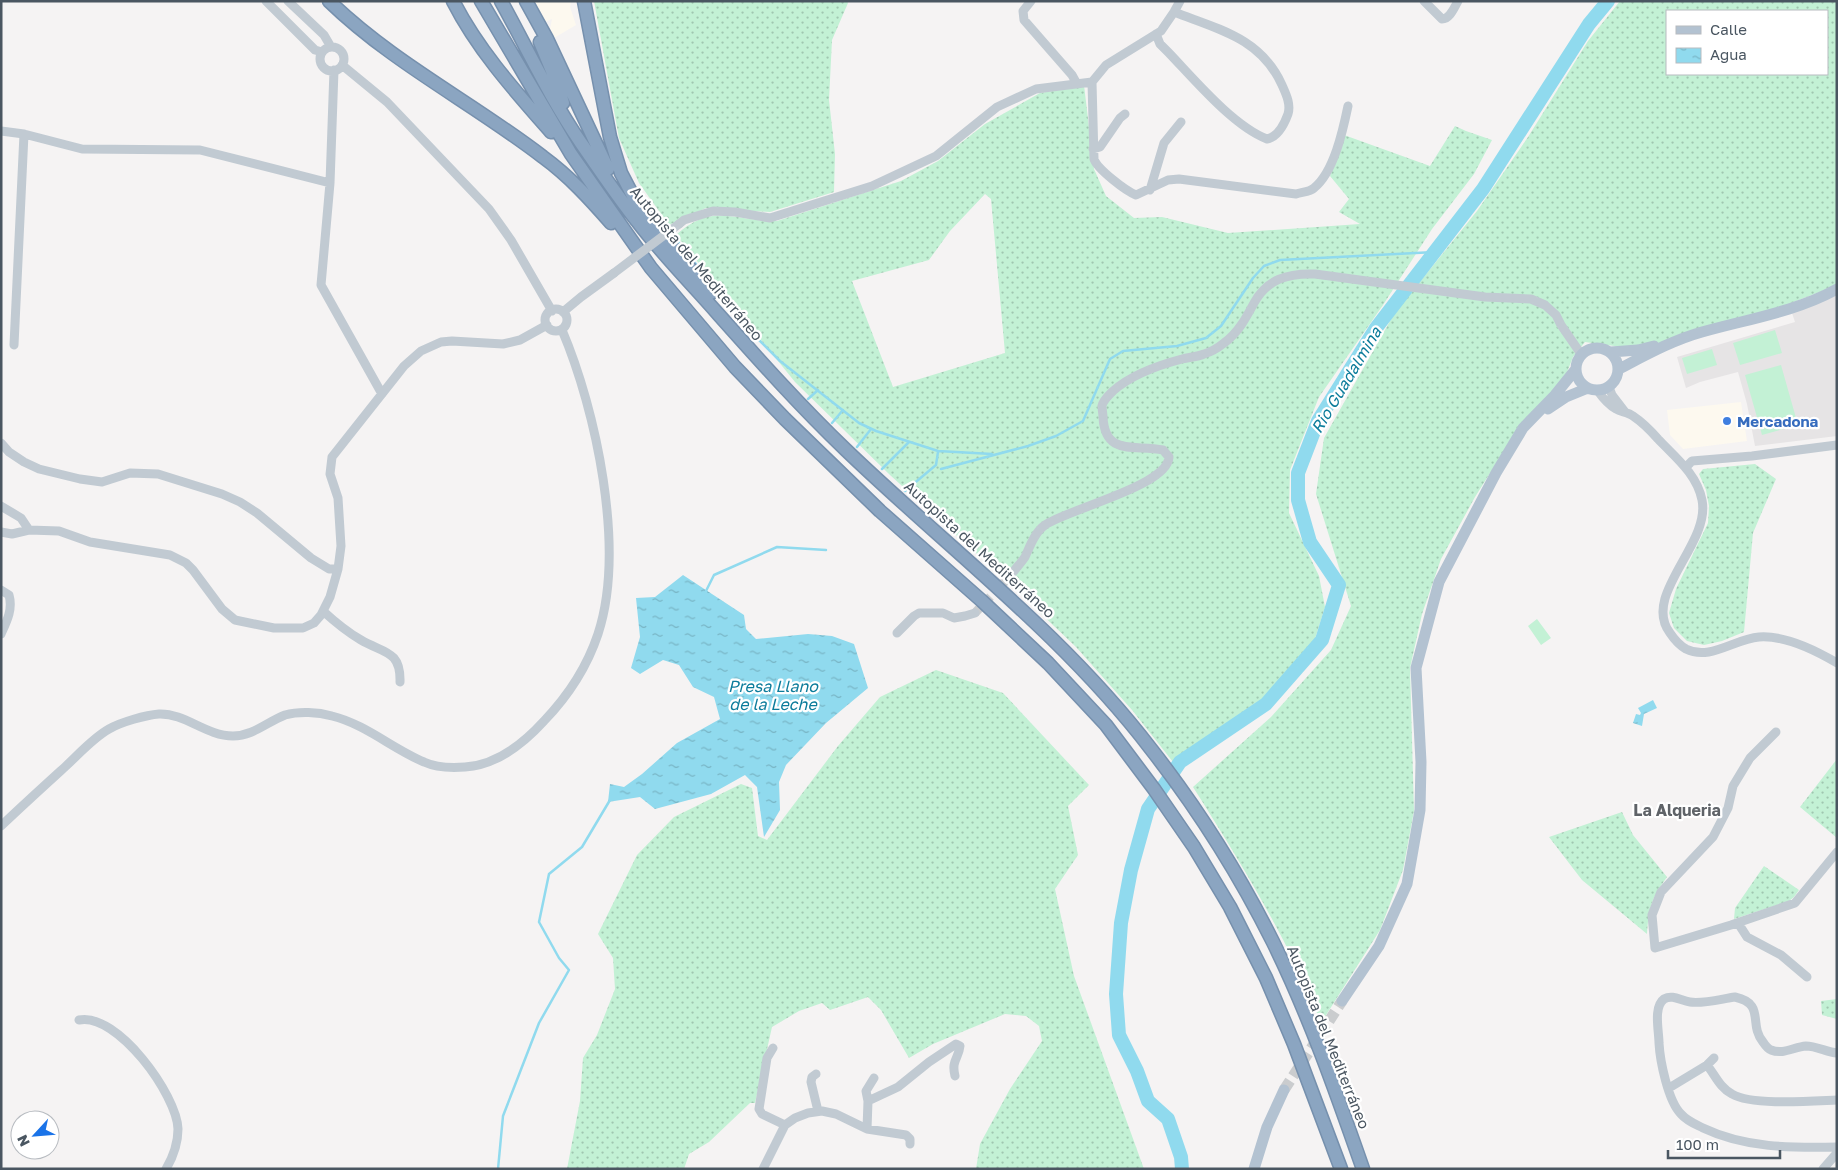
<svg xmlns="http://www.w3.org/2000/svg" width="1838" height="1170" font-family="'Golos Text',sans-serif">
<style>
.commercial{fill:#fdf9ef}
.education{fill:#e6e4e5}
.grass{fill:url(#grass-dots);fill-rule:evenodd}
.pitch{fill:#c3f1d5}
.water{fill:url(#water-ripples)}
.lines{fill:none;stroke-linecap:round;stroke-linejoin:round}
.stream{stroke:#90daee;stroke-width:2.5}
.river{stroke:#90daee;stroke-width:14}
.minor-tunnel{stroke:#caccce;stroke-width:9;stroke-dasharray:9 4.5;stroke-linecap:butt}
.major-tunnel{stroke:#caccce;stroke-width:11;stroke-dasharray:11 5.5;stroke-linecap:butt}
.highway-casing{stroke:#7690ad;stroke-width:15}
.minor{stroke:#c1cad2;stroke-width:9}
.major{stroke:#b3c2d1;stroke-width:11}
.highway{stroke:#8ba5c1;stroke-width:12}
.minor-bridge{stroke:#c1cad2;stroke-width:9}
.shop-dot{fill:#3f7fe0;stroke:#fff;stroke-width:2}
.labels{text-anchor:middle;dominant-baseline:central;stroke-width:4.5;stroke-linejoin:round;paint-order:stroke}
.street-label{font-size:15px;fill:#4a5661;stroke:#fff}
.shop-label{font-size:15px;font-weight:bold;fill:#366cbe;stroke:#fff;text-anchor:start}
.water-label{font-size:16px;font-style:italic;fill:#0c7c9b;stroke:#fff}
.neighbourhood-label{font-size:16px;font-weight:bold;fill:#5f6368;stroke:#fff}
</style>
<defs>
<pattern id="grass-dots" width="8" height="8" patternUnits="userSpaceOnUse" patternTransform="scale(1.25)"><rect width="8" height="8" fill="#c3f1d5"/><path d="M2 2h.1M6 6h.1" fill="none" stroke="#a0c6b0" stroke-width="1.8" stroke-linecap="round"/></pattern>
<pattern id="water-ripples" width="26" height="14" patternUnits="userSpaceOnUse" patternTransform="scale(1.25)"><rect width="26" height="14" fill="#90daee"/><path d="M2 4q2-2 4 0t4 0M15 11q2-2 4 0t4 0" fill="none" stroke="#78b4c4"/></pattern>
</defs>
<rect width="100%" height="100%" fill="#f5f3f3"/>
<path class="commercial" d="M 529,1 L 571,1 L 570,7 L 576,25 L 554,38 L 550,29 L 552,19 L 543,23 Z
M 1741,402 L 1747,441 L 1683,449 L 1670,435 L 1667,410 Z"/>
<path class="education" d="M 1837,294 L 1837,436 L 1755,446 L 1747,404 L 1738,372 L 1700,382 L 1686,388 L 1677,357 L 1795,322 L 1792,313 Z"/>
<path class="grass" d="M 594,1 L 847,1 L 848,3 L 832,40 L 829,100 L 835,154 L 834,192 L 770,212 L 706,208 L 669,225 L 639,183 L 619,138 Z
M 1620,1 L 1837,1 L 1837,283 L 1830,288 L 1770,311 L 1656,344 L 1629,348 L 1585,342 L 1573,357 L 1564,380 L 1514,435 L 1475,497 L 1441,559 L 1422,614 L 1410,668 L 1414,811 L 1403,870 L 1380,930 L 1321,1023 C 1288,939 1241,863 1193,787 L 1271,717 L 1331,650 L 1351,606 L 1316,494 L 1324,438 L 1394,314 L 1477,211 L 1528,137 L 1588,41 ZM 1667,11 L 1827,11 L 1827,74 L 1667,74 Z
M 1084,85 L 1094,169 L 1106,196 L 1134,218 L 1162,217 L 1228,233 L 1360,224 L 1339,212 L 1349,199 L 1330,176 L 1344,135 L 1430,166 L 1455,126 L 1466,131 L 1492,140 L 1474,174 L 1432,229 L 1383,305 L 1319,397 L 1290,470 L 1289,513 L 1319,576 L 1325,607 L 1314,642 L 1265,699 L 1173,762 L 1132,710 L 1076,647 L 1008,582 L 890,475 L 795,382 L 676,235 C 714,201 734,222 777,221 L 901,181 L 938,161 L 985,124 L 1040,93 ZM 985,194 L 991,199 L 1005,353 L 893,387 L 852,281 L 929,260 L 950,231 Z
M 1755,464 L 1776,479 L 1753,533 L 1744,632 L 1722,641 L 1704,645 L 1687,641 L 1674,628 L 1669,613 L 1676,589 L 1708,523 L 1709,506 L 1706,490 L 1699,474 L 1703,469 Z
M 936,670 L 1003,693 L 1089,785 L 1068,806 L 1078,855 L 1055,889 L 1074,976 L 1144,1169 L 976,1169 L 980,1144 L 1010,1089 L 1042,1041 L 1039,1026 L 1026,1016 L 1005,1014 L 933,1044 L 909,1058 L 881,1010 L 868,997 L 830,1010 L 822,1003 L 799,1011 L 772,1027 L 755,1103 L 750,1103 L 709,1142 L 689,1154 L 684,1169 L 567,1169 L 580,1101 L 583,1058 L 597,1035 L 615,989 L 613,958 L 598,934 L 637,855 L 674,817 L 741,784 L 752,788 L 758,836 L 767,840 L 838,746 L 880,697 Z
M 1837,759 L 1837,838 L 1800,807 Z
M 1622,812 L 1633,835 L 1667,877 C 1651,899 1649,907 1647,934 L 1582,880 L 1549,837 Z
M 1764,866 L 1799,890 L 1794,897 L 1789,901 L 1734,919 L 1735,908 Z
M 1837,999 L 1837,1019 L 1822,1015 L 1821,1001 Z"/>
<path class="pitch" d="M 1775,330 L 1782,353 L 1740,365 L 1733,343 Z
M 1712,349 L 1717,365 L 1687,374 L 1682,358 Z
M 1781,365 L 1798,425 L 1762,435 L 1745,375 Z
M 1537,619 L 1551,638 L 1541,645 L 1528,626 Z"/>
<path class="water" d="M 683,575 L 744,615 L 746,629 L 756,639 L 808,634 L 832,636 L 854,644 L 868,688 L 826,723 L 786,765 L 779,782 L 780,810 L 764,837 L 757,787 L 745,775 L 711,794 L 655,809 L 640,797 L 608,802 L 610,784 L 624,787 L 642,774 L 677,743 L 720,719 L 714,697 L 693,687 L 679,665 L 663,660 L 640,674 L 631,668 L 640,637 L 636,598 L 655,597 Z
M 1653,700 L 1657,708 L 1644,714 L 1642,726 L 1633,723 L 1636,714 L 1640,715 L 1641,713 L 1638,708 Z"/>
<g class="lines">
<path class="stream" d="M 675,238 L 747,328 L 780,361 L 859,423 L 876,431 L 938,451 L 992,454
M 808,399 L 818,390
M 832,423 L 843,410
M 857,447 L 871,429
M 882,469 L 909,442
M 941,469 L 1028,446 L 1056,436 L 1083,421 L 1110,359 L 1123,351 L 1177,346 L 1206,338 L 1221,326 L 1253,278 L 1264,266 L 1280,260 L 1435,252
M 905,491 L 936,465 L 938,452
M 706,594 L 706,591 L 714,575 L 777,547 L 826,550
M 498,1169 L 503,1116 L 539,1023 L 569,970 L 559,958 L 539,922 L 549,874 L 582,847 L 610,800"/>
<path class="river" d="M 1182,1169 L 1181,1157 L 1168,1119 L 1148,1101 L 1137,1071 L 1119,1035 L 1116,994 L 1121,923 L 1131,870 L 1148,809 L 1180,762 L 1266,704 L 1322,640 L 1339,585 L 1310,542 L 1298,500 L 1298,473 L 1318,421 L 1376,328 L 1483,189 L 1589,24 L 1608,1"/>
<path class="minor-tunnel" d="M 975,613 L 1011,575"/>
<path class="major-tunnel" d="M 1284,1090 L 1342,1001"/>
<g class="highway-casing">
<path id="highway" d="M 329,1 C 393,63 473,103 543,157 C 569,176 590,199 611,223
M 453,1 C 478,50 515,91 551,132
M 481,1 L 571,154 L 651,268 L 735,367 L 785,419 L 880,511 L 982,601 L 1048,663 L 1106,725 L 1154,789 L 1194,847 L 1230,907 L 1266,978 L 1294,1044 L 1341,1169
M 501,1 C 527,48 550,98 581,143 C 599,169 617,196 637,221 C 662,254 692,284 719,315 C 760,361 801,407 846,450 C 949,549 1063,634 1151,749 C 1198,809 1239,874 1273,942 C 1309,1015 1336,1092 1363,1169
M 526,1 L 547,39 L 608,169
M 584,1 L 610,137 L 621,173 L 633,196 L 656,228 L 711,293
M 540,42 L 557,83 L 563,103"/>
</g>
<path class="minor" d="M 266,1 L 315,50 L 322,52
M 288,1 L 324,35 L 331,47
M 1031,1 L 1023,11 L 1024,20 L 1072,75 L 1077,84
M 1424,1 L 1442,19 C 1450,19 1454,8 1458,1
M 1156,34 L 1160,44 L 1168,52 C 1194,79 1233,126 1267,139 C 1278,137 1284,125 1288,114 C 1291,104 1286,94 1282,85 C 1261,38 1218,29 1174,12
M320 59a12 12 0 1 1 24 0a12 12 0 1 1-24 0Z
M 342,65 L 387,102 L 489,209 L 511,240 L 552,311
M 334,70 L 330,183 L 321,285 L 382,394
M 1092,82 L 1094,159 C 1097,169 1126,191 1136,195 L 1168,180 L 1179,179 L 1296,194 C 1302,192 1310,192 1314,188 C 1334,172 1343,130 1348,106
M 1,131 L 24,134
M 1093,149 L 1100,147 L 1120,118 L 1125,114
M 1150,190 L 1164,143 L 1181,122
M 679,224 L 684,220 L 713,211 L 735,212 L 770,218 L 872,186 L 936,156 L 997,107 L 1036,89 L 1092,82 L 1106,65 L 1161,31 L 1174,12 L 1180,1
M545 320a11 11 0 1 1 22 0a11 11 0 1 1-22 0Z
M 563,312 L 581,297 L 614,273
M 14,345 L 24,134 L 82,149 L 200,150 L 330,183
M 1609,387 L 1612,395 L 1625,412
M 1597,390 C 1602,397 1608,405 1616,409 C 1621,412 1628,412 1633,416 C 1642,422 1651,431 1658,439 C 1675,457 1697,474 1702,500 C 1711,544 1641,595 1670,633 C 1674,639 1679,645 1686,649 C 1710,661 1734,639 1759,637 C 1785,635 1815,650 1837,663
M 1,443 L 9,452 L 24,462 L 39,469 L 80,479 L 102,482 L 130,473 L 158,474 L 222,494 L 240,502 L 257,513 L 311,558 L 329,569 L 338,569
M 1686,467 L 1692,461 L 1752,456 L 1837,445
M 1,506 L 21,518 L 29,530 L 59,531 L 90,542 L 170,555 L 186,563 L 193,570 L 222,609 L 235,620 L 274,628 L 303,628 L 314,623 L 321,615 L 330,597 L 338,569 L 341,546 L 338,498 L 330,474 L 332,457 L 404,366 L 421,351 L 441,342 L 452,341 L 503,344 L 520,340 L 547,325
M 1,532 L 12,534 L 29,530
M 1011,575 C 1015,569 1021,563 1025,557 C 1030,546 1035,532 1045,525 C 1068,509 1168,486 1169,457 L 1163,450 C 1135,444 1105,457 1103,417 C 1103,414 1102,409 1102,406 C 1103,400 1109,395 1113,391 C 1131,375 1159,365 1182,359 C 1189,357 1197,357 1204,354 C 1211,352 1219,347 1224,343 C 1238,333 1246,318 1254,303 C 1267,279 1288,273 1315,274 L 1485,297 L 1531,299 L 1545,305 L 1556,315 L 1561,325 L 1581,354
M 1,590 L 9,595 C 13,609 7,621 1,634
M 323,611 C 335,622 347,632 361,640 C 383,653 401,650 400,682
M 897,633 L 914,616 L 919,613 L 943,613 L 954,618 L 965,616 L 975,613
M 1776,732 L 1750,758 L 1733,786 L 1728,808 L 1713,837 L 1661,892 L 1652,915 L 1655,948 L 1731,925 L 1795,903 L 1837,852
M 1,826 C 23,805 44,786 66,766 C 80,753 93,738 109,729 C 121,722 146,715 159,714 C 185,713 206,736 233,736 C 253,736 267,722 285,715 C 299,711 318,712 332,716 C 365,724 393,749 424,762 C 437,768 452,768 465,767 C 496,765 524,743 544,721 C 568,696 587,667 598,634 C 626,549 596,410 562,330
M 1738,923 L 1747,937 L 1781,955 L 1807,977
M 79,1020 C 117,1012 177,1095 178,1129 C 178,1143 173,1157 166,1169
M 773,1048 L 767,1058 L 759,1109 L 762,1114 L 785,1125
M 1837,1053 C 1827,1052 1816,1046 1806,1046 C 1794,1047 1783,1055 1771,1050 C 1768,1049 1765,1045 1763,1042 C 1748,1024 1766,1004 1735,997 C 1721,999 1703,1004 1690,1002 C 1681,1001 1673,994 1664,999 C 1653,1007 1659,1031 1659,1043 C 1660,1061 1668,1101 1681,1114 C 1687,1121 1695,1124 1703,1128 C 1745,1148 1791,1148 1837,1147
M 1707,1065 C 1715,1075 1720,1088 1732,1094 C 1752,1106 1813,1101 1837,1100
M 816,1074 L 812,1077 L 811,1082 L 818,1111
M 1669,1088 L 1707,1065 L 1714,1058
M 868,1101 L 866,1091 L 874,1078
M 867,1129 L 868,1101 L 898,1087 L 929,1062 L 956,1044 L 960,1046 C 959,1058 951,1060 955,1076
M 763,1169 L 785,1125 L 795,1118 L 808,1113 L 822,1111 L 836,1114 L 867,1129 L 906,1135 L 910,1139 L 910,1144
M 1823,1169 L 1837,1153"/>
<path class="major" d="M1576 369a21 21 0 1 1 42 0a21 21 0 1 1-42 0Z
M 1611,352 L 1638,350 L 1654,346
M 1619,369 C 1646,355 1673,340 1702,332 C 1748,319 1795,312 1837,289
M 1548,409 L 1566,397 L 1588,388
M 1342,1001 L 1379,946 L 1407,884 L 1420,810 L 1421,762 L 1416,668 L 1439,582 L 1496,473 L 1523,428 L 1555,395 L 1576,369
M 1254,1169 L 1267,1127 L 1284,1090"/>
<use href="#highway" class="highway"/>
<path class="minor-bridge" d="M 614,273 L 679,224"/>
</g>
<circle class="shop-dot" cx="1727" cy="421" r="5"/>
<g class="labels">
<g class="street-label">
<text transform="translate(697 263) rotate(50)">Autopista del Mediterráneo</text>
<text transform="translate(980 549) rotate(42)">Autopista del Mediterráneo</text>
<text transform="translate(1329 1037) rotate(68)">Autopista del Mediterráneo</text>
</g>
<g class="shop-label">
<text x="1737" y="421">Mercadona</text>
</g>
<g class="water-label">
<text transform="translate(1346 380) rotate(-59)">Rio Guadalmina</text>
<text x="773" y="686">Presa Llano<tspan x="773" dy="18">de la Leche</tspan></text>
</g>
<g class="neighbourhood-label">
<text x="1677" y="810">La Alqueria</text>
</g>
</g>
<rect width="1838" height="1170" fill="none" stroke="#4a5661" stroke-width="5"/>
<rect x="1666" y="10" width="162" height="65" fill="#ffffff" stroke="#b7bbc0"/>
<rect x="1676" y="26" width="25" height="8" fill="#b3c2d1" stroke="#b7bbc0"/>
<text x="1710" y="35" font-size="15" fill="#4a5661">Calle</text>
<rect x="1676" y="48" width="25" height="15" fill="url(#water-ripples)" stroke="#b7bbc0"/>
<text x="1710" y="60" font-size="15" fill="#4a5661">Agua</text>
<g transform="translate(35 1135) rotate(244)"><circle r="24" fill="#ffffff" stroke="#b7bbc0"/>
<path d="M0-4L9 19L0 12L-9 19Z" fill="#1a73e8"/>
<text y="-8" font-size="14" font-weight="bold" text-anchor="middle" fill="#4a5661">N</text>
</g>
<path d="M1668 1150v8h112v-8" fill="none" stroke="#4a5661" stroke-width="2.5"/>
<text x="1676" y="1150" font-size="15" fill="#4a5661" stroke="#ffffff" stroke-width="4" paint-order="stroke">100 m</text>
</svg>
